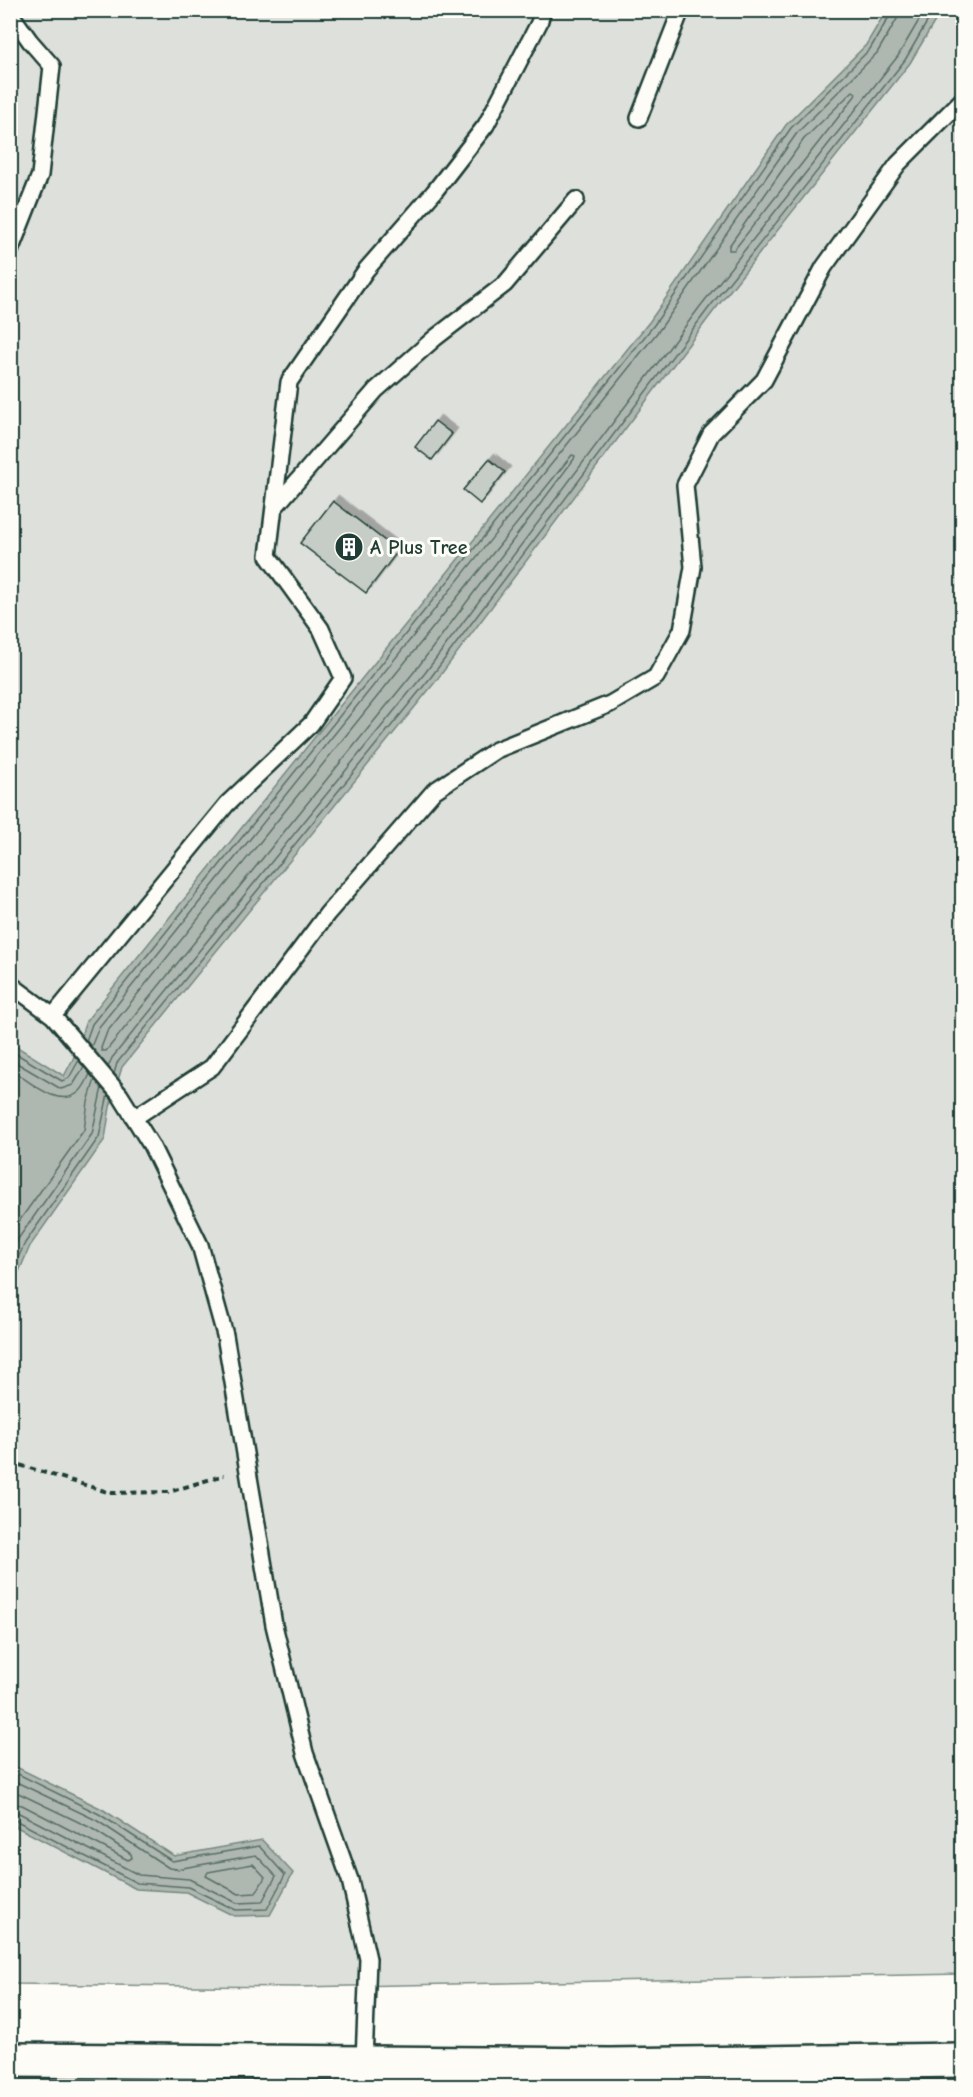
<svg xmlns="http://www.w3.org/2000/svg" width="973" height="2097" font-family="'Comic Neue',sans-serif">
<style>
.green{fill:#dde0db;stroke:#7e8e88;stroke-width:1.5}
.water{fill:#aeb8b1;stroke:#75877f;stroke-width:1.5}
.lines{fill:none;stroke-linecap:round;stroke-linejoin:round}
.shore{stroke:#586e66;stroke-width:1.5}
.building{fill:#c6cdc7;stroke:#1f3d34;stroke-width:1.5;filter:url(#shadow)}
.service-casing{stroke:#1f3d34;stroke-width:20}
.primary-casing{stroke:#1f3d34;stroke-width:38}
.path{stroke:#1f3d34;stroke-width:4;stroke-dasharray:6 4.5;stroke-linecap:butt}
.service{stroke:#fdfcf7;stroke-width:15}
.primary{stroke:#fdfcf7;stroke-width:33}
.labels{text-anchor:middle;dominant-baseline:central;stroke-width:6;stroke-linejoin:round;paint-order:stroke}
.poi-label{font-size:20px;font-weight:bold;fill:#1f3d34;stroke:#fdfcf7;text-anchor:start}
</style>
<defs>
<filter id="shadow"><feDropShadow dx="5.5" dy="-5.5" stdDeviation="0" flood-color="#0004"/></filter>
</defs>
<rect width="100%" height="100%" fill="#fdfcf7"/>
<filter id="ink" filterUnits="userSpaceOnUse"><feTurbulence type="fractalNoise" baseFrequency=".0167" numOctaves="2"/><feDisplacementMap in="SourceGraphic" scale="12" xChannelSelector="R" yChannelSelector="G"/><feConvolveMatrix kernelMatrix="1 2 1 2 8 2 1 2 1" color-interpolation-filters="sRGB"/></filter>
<g filter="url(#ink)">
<path class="green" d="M 11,11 L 962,11 L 962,1974 L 297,1987 L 11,1984 Z"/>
<path class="water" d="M 886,11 L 941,11 L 910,63 L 713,312 L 436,681 L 122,1067 L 110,1107 L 105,1139 L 30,1246 L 11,1290 L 11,1043 L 64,1076 L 73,1059 L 86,1021 L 650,321 L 786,125 L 866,45 Z
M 10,1764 L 102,1809 L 174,1856 L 262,1840 L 293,1873 L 270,1915 L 234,1916 L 186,1892 L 136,1889 L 11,1824 Z"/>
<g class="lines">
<path class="shore" d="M 853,91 L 856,93 L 855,96 L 734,250 L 729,250 L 729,246 L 804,139 Z
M 572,455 L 575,456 L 574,459 L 418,667 L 106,1051 L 102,1051 L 101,1048 L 107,1032 Z
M 86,1041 L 92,1024 L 654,325 L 791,128 L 870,49 L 890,15 L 891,10
M 91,1047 L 99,1027 L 660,329 L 797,133 L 877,53 L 897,19 L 898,10
M 10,1050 L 62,1081 L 69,1078 L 79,1060
M 10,1059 L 61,1089 L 73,1085 L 84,1067
M 108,1067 L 112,1058 L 425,673 L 702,304 L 898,56 L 925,10
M 10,1069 C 28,1080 60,1111 80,1091 C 85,1086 87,1080 90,1074
M 114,1074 L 117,1063 L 431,677 L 708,309 L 905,60 L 934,10
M 10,1234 L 84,1130 L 88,1102 L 95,1079
M 10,1256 L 18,1239 L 92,1134 L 102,1087
M 10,1275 L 25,1243 L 99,1137 L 108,1094
M 10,1770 L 99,1814 L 172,1861 L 259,1846 L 285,1875 L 267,1909 L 236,1910 L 188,1887 L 137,1883 L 15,1820 L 10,1819
M 10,1779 L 96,1820 L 169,1868 L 177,1869 L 256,1855 L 276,1876 L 262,1902 L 237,1903 L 189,1879 L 139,1875 L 19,1813 L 10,1812
M 10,1789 L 91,1828 L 131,1854 L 132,1858 L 128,1860 L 22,1805 L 10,1803
M 253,1864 L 265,1877 L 256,1893 L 239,1894 L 206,1876 L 208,1872 Z"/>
</g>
<path class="building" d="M 435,421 L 452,434 L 432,460 L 415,447 Z
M 489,459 L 505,472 L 480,504 L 463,490 Z
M 333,501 L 398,551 L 366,593 L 300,543 Z"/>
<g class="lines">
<g class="service-casing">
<path id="service" d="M 10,13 L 30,41 L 52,66 L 40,175 L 10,251
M 639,118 L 681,10
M 274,508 L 376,390 L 435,338 L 505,284 L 576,200
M 10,984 L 53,1016 L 120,1095 L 151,1145 L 200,1245 L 225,1335 L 274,1625 L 305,1753 L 350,1880 L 368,1959 L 363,2086
M 53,1016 L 227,804 L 311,724 L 343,678 L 321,629 L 268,556 L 289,382 L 366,270 L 434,192 L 486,125 L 539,23 L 543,10
M 134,1118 L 212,1067 L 327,914 L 434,791 L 496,750 L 610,704 L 656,677 L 682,630 L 693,567 L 685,485 L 711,434 L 764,380 L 824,267 L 898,164 L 962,100"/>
</g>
<g class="primary-casing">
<path id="primary" d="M 10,2060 L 610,2065 L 962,2060"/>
</g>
<path class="path" d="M 10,1462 L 111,1493 L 169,1492 L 224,1475"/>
<use href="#service" class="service"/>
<use href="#primary" class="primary"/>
</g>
</g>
<defs>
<g id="building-disc" transform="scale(1.5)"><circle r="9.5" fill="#1f3d34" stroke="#fdfcf7"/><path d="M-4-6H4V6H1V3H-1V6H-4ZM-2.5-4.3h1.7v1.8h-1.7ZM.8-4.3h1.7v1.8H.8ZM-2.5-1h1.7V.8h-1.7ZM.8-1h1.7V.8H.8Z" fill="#fff"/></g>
</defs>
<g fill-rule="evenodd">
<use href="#building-disc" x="349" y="547"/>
</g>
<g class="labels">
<g class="poi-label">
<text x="370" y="547">A Plus Tree</text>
</g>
</g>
<rect width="973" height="2097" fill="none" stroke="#fdfcf7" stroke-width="36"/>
<rect x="18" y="18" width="937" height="2061" fill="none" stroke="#1f3d34" stroke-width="2" filter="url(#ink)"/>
</svg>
